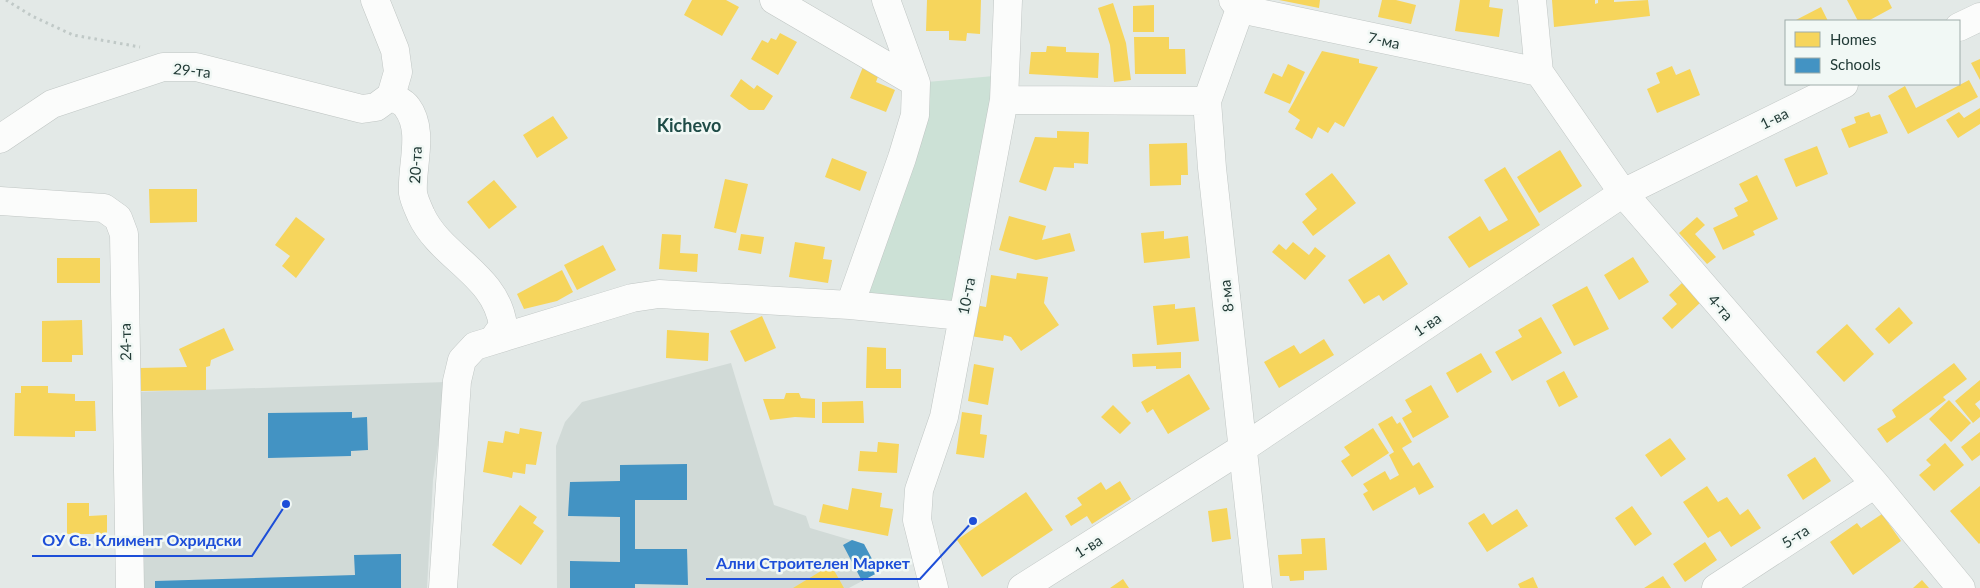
<svg xmlns="http://www.w3.org/2000/svg" width="1980" height="588" font-family="Lato,sans-serif">
<style>
.built{fill:#d1dad7}
.green{fill:#cce1d6}
.homes{fill:#f6d55c}
.schools{fill:#4393c3}
.lines{fill:none;stroke-linecap:round;stroke-linejoin:round}
.minor-casing{stroke:#c0c6c4;stroke-width:29}
.path{stroke:#c0c9c7;stroke-width:3;stroke-dasharray:2.5 4;stroke-linecap:butt}
.minor{stroke:#fbfcfb;stroke-width:28}
.labels{text-anchor:middle;dominant-baseline:central;stroke-width:5;stroke-linejoin:round;paint-order:stroke}
.street-label{font-size:15px;fill:#223b37;stroke:#f1f8f5}
.quarter-label{font-size:18px;font-weight:bold;fill:#1f4c47;stroke:#f1f8f5}
.leader{fill:none;stroke:#1d4ed8;stroke-width:2}
.callout-dot{fill:#1d4ed8;stroke:#f1f8f5;stroke-width:2}
.callout-label{font-size:16px;text-anchor:middle;font-weight:bold;fill:#1d4ed8;stroke:#f1f8f5;stroke-width:5;stroke-linejoin:round;paint-order:stroke}
</style>
<rect width="100%" height="100%" fill="#e3e9e7"/>
<path class="built" d="M 731,363 L 774,505 L 806,516 L 810,528 L 864,544 L 879,572 L 849,588 L 557,588 L 556,446 L 565,422 L 582,402 Z
M 447,382 L 433,480 L 427,588 L 144,588 L 135,392 Z"/>
<path class="green" d="M 1005,75 L 962,316 L 850,305 L 916,83 Z"/>
<path class="homes" d="M 692,0 L 726,0 L 739,7 L 722,36 L 684,15 Z
M 927,0 L 981,0 L 980,34 L 967,33 L 966,41 L 949,40 L 949,31 L 926,31 Z
M 1279,0 L 1320,0 L 1319,8 Z
M 1382,0 L 1396,0 L 1416,5 L 1411,24 L 1378,17 Z
M 1460,0 L 1490,0 L 1489,7 L 1503,9 L 1499,37 L 1455,31 Z
M 1552,0 L 1595,0 L 1595,4 L 1598,3 L 1598,0 L 1614,0 L 1614,2 L 1648,0 L 1650,16 L 1554,27 Z
M 1847,0 L 1888,0 L 1892,8 L 1868,21 L 1858,21 Z
M 1113,3 L 1126,43 L 1131,80 L 1114,82 L 1110,45 L 1098,8 Z
M 1154,5 L 1154,32 L 1133,32 L 1133,6 Z
M 1821,7 L 1828,21 L 1794,21 Z
M 780,33 L 797,42 L 778,75 L 751,59 L 762,40 L 768,43 L 771,38 L 776,40 Z
M 1134,37 L 1169,37 L 1169,49 L 1185,49 L 1186,74 L 1135,74 Z
M 1047,46 L 1066,47 L 1066,52 L 1099,53 L 1098,78 L 1029,74 L 1031,52 L 1046,52 Z
M 1322,51 L 1359,59 L 1359,63 L 1378,67 L 1344,127 L 1335,122 L 1328,133 L 1318,127 L 1312,139 L 1295,129 L 1300,120 L 1288,112 Z
M 1980,59 L 1980,80 L 1971,63 Z
M 1288,64 L 1305,72 L 1290,104 L 1264,93 L 1273,73 L 1282,77 Z
M 1672,66 L 1676,75 L 1690,69 L 1700,95 L 1657,113 L 1647,89 L 1660,83 L 1656,73 Z
M 863,67 L 879,74 L 876,82 L 895,90 L 886,112 L 850,98 Z
M 741,79 L 754,89 L 757,85 L 773,96 L 764,110 L 749,110 L 730,96 Z
M 1969,80 L 1978,97 L 1908,134 L 1888,96 L 1905,86 L 1916,108 Z
M 1980,108 L 1980,124 L 1958,138 L 1946,120 L 1959,112 L 1964,118 Z
M 1869,112 L 1871,117 L 1880,114 L 1888,133 L 1849,148 L 1841,129 L 1856,123 L 1854,117 Z
M 553,116 L 568,138 L 537,158 L 523,135 Z
M 1057,131 L 1089,132 L 1088,164 L 1074,163 L 1074,168 L 1054,167 L 1046,191 L 1019,182 L 1035,137 L 1057,138 Z
M 1187,143 L 1188,175 L 1181,175 L 1181,185 L 1150,186 L 1149,144 Z
M 1817,146 L 1828,174 L 1796,187 L 1784,159 Z
M 1560,150 L 1582,186 L 1539,213 L 1517,177 Z
M 832,158 L 867,172 L 860,191 L 825,177 Z
M 1505,167 L 1540,225 L 1469,268 L 1448,237 L 1480,216 L 1489,231 L 1508,220 L 1484,180 Z
M 1332,173 L 1356,203 L 1313,236 L 1302,222 L 1317,209 L 1305,194 Z
M 1757,175 L 1778,219 L 1753,231 L 1755,235 L 1723,250 L 1713,228 L 1738,216 L 1734,208 L 1748,201 L 1739,184 Z
M 725,179 L 748,184 L 736,233 L 714,228 Z
M 494,180 L 517,207 L 489,229 L 467,202 Z
M 149,189 L 197,189 L 197,222 L 150,223 Z
M 1009,216 L 1046,226 L 1042,240 L 1070,233 L 1075,251 L 1036,260 L 999,250 Z
M 296,217 L 325,239 L 296,278 L 282,266 L 290,256 L 275,245 Z
M 1697,217 L 1705,225 L 1695,234 L 1716,257 L 1707,264 L 1679,233 Z
M 1164,231 L 1164,239 L 1188,236 L 1190,258 L 1144,263 L 1141,233 Z
M 662,234 L 681,235 L 680,253 L 698,254 L 697,272 L 659,269 Z
M 741,234 L 764,237 L 761,254 L 738,250 Z
M 795,242 L 825,247 L 823,259 L 832,260 L 828,283 L 789,277 Z
M 1293,242 L 1309,255 L 1315,247 L 1326,256 L 1305,280 L 1272,252 L 1279,244 L 1286,250 Z
M 603,245 L 616,270 L 577,290 L 564,265 Z
M 1389,254 L 1408,284 L 1383,301 L 1379,295 L 1364,304 L 1348,280 Z
M 1633,257 L 1649,282 L 1619,300 L 1604,275 Z
M 57,258 L 100,258 L 100,283 L 57,283 Z
M 562,270 L 573,292 L 557,301 L 524,309 L 517,294 Z
M 1017,273 L 1048,277 L 1044,303 L 1059,325 L 1021,351 L 1011,337 L 1004,335 L 1003,341 L 970,336 L 975,305 L 986,307 L 991,275 L 1016,279 Z
M 1682,283 L 1701,302 L 1672,329 L 1662,318 L 1677,304 L 1669,295 Z
M 1587,286 L 1609,329 L 1574,346 L 1552,305 Z
M 1175,304 L 1175,309 L 1195,307 L 1199,341 L 1157,345 L 1153,306 Z
M 1899,307 L 1913,323 L 1889,344 L 1875,329 Z
M 762,316 L 776,348 L 745,362 L 730,331 Z
M 1541,317 L 1562,353 L 1512,381 L 1495,352 L 1522,337 L 1518,330 Z
M 82,320 L 83,355 L 72,355 L 72,362 L 42,362 L 42,321 Z
M 1847,324 L 1874,354 L 1844,382 L 1816,352 Z
M 224,328 L 234,350 L 211,360 L 210,366 L 206,367 L 206,390 L 141,391 L 140,368 L 187,367 L 179,349 Z
M 667,330 L 709,333 L 708,361 L 666,358 Z
M 1324,339 L 1334,355 L 1279,388 L 1264,362 L 1294,345 L 1300,354 Z
M 867,347 L 886,348 L 886,369 L 901,369 L 901,388 L 866,388 Z
M 1181,352 L 1181,368 L 1156,369 L 1156,366 L 1133,367 L 1132,354 Z
M 1481,353 L 1492,372 L 1457,393 L 1446,373 Z
M 1954,363 L 1967,379 L 1943,397 L 1946,400 L 1887,443 L 1877,429 L 1896,417 L 1892,410 Z
M 974,364 L 994,368 L 988,405 L 968,401 Z
M 1564,371 L 1578,397 L 1559,407 L 1546,381 Z
M 1189,374 L 1210,409 L 1168,434 L 1153,409 L 1147,413 L 1141,402 Z
M 1980,380 L 1980,400 L 1975,404 L 1980,410 L 1980,417 L 1973,423 L 1955,401 Z
M 1431,385 L 1449,417 L 1413,438 L 1402,418 L 1412,412 L 1405,400 Z
M 21,386 L 48,386 L 48,393 L 75,394 L 75,401 L 95,401 L 96,431 L 75,431 L 75,437 L 14,436 L 15,393 L 21,393 Z
M 786,393 L 799,393 L 801,398 L 815,399 L 815,418 L 795,417 L 770,420 L 763,399 L 784,399 Z
M 1949,400 L 1971,423 L 1951,442 L 1929,419 Z
M 863,401 L 864,423 L 822,423 L 822,402 Z
M 1113,405 L 1131,423 L 1120,434 L 1101,417 Z
M 962,412 L 982,415 L 980,434 L 987,435 L 984,458 L 956,454 Z
M 1392,416 L 1397,424 L 1400,422 L 1412,442 L 1402,448 L 1413,466 L 1419,462 L 1434,487 L 1419,495 L 1415,487 L 1373,511 L 1363,494 L 1368,491 L 1363,484 L 1385,471 L 1390,480 L 1399,475 L 1389,455 L 1394,452 L 1378,424 Z
M 520,428 L 542,432 L 536,465 L 526,464 L 525,474 L 513,472 L 512,478 L 483,472 L 488,441 L 503,443 L 505,431 L 519,434 Z
M 1373,428 L 1389,453 L 1352,477 L 1341,461 L 1350,455 L 1344,447 Z
M 1980,432 L 1980,455 L 1972,461 L 1961,447 Z
M 1670,438 L 1686,459 L 1661,477 L 1645,455 Z
M 878,442 L 899,444 L 897,473 L 858,471 L 860,451 L 877,452 Z
M 1945,443 L 1964,465 L 1934,491 L 1919,475 L 1931,465 L 1926,460 Z
M 1815,457 L 1831,481 L 1803,500 L 1787,475 Z
M 1120,481 L 1131,499 L 1092,524 L 1087,516 L 1071,526 L 1065,516 L 1082,505 L 1077,498 L 1101,482 L 1106,490 Z
M 1707,486 L 1718,502 L 1727,497 L 1740,515 L 1748,509 L 1761,528 L 1731,547 L 1720,531 L 1708,538 L 1683,502 Z
M 1980,486 L 1980,543 L 1979,544 L 1950,511 Z
M 852,488 L 882,493 L 880,507 L 893,509 L 888,536 L 819,522 L 823,504 L 848,510 Z
M 1026,492 L 1053,530 L 982,577 L 957,540 Z
M 67,503 L 89,503 L 89,516 L 107,515 L 107,534 L 67,534 Z
M 520,505 L 537,517 L 533,523 L 544,531 L 521,565 L 492,545 Z
M 1632,506 L 1652,534 L 1635,546 L 1615,518 Z
M 1227,508 L 1231,539 L 1212,542 L 1208,511 Z
M 1517,509 L 1528,526 L 1487,552 L 1468,523 L 1484,513 L 1492,525 Z
M 1882,514 L 1901,541 L 1853,575 L 1830,542 L 1857,523 L 1861,528 Z
M 1325,538 L 1327,570 L 1304,571 L 1304,580 L 1290,581 L 1289,576 L 1280,576 L 1278,555 L 1302,554 L 1301,539 Z
M 1705,542 L 1717,560 L 1685,582 L 1673,564 Z
M 831,565 L 844,588 L 793,588 Z
M 1663,576 L 1671,588 L 1644,588 Z
M 1533,577 L 1538,588 L 1520,588 L 1518,584 Z
M 1123,579 L 1129,588 L 1110,588 Z
M 1922,580 L 1929,588 L 1913,588 Z"/>
<path class="schools" d="M 352,412 L 352,418 L 367,417 L 368,450 L 351,451 L 351,456 L 268,458 L 268,413 Z
M 687,464 L 687,500 L 635,500 L 635,549 L 687,549 L 688,585 L 635,584 L 635,588 L 570,588 L 570,561 L 620,562 L 620,517 L 568,516 L 570,482 L 620,481 L 620,465 Z
M 852,540 L 864,544 L 879,572 L 862,581 L 843,545 Z
M 401,554 L 401,588 L 155,588 L 155,581 L 355,575 L 354,555 Z"/>
<g class="lines">
<g class="minor-casing">
<path id="minor" d="M 375,0 L 395,50 L 398,72 L 391,96
M 774,0 L 916,83
M 1233,0 L 1240,9 L 1539,72
M 1532,0 L 1539,72 L 1623,193 L 1875,484 L 1961,588
M 1240,9 L 1207,101 L 1212,168 L 1258,588
M 1959,27 L 1980,17
M 391,96 C 396,99 404,102 407,107 C 425,131 411,166 413,193 C 414,200 418,208 421,215 C 441,258 497,275 503,326 L 493,340
M 1004,100 L 1207,101
M 0,139 L 52,104 L 163,67 L 196,67 L 362,109 L 376,107 L 391,96
M 0,201 L 104,208 L 118,218 L 124,234 L 130,588
M 850,305 L 902,158 L 915,115 L 916,83 L 886,0
M 443,588 L 457,381 L 462,360 L 475,346 L 632,298 L 659,294 L 850,305 L 962,316
M 934,588 L 917,520 L 919,490 L 944,417 L 1004,100 L 1008,0
M 1022,588 L 1243,448 L 1623,193 L 1844,84
M 1716,588 L 1875,484"/>
</g>
<path class="path" d="M 6,0 L 32,16 L 73,35 L 140,47"/>
<use href="#minor" class="minor"/>
</g>
<g class="labels">
<g class="street-label">
<text transform="translate(1384 40) rotate(12)">7-ма</text>
<text transform="translate(192 70) rotate(6)">29-та</text>
<text transform="translate(1774 118) rotate(-26)">1-ва</text>
<text transform="translate(415 165) rotate(-87)">20-та</text>
<text transform="translate(966 296) rotate(-79)">10-та</text>
<text transform="translate(1226 296) rotate(-96)">8-ма</text>
<text transform="translate(1721 307) rotate(49)">4-та</text>
<text transform="translate(1427 324) rotate(-34)">1-ва</text>
<text transform="translate(125 342) rotate(-91)">24-та</text>
<text transform="translate(1795 536) rotate(-33)">5-та</text>
<text transform="translate(1088 546) rotate(-32)">1-ва</text>
</g>
<g class="quarter-label">
<text x="689" y="125">Kichevo</text>
</g>
</g>
<path class="leader" d="M286 504L252 556H32M973 521L920 579H706"/>
<g class="callout-dot">
<circle cx="286" cy="504" r="5"/>
<circle cx="973" cy="521" r="5"/>
</g>
<g class="callout-label">
<text x="142" y="546">ОУ Св. Климент Охридски</text>
<text x="813" y="569">Ални Строителен Маркет</text>
</g>
<rect x="1785" y="20" width="175" height="65" fill="#f1f8f5" stroke="#9eaca9"/>
<rect x="1795" y="32" width="25" height="15" fill="#f6d55c" stroke="#9eaca9"/>
<text x="1830" y="45" font-size="15" fill="#223b37">Homes</text>
<rect x="1795" y="58" width="25" height="15" fill="#4393c3" stroke="#9eaca9"/>
<text x="1830" y="70" font-size="15" fill="#223b37">Schools</text>
</svg>
